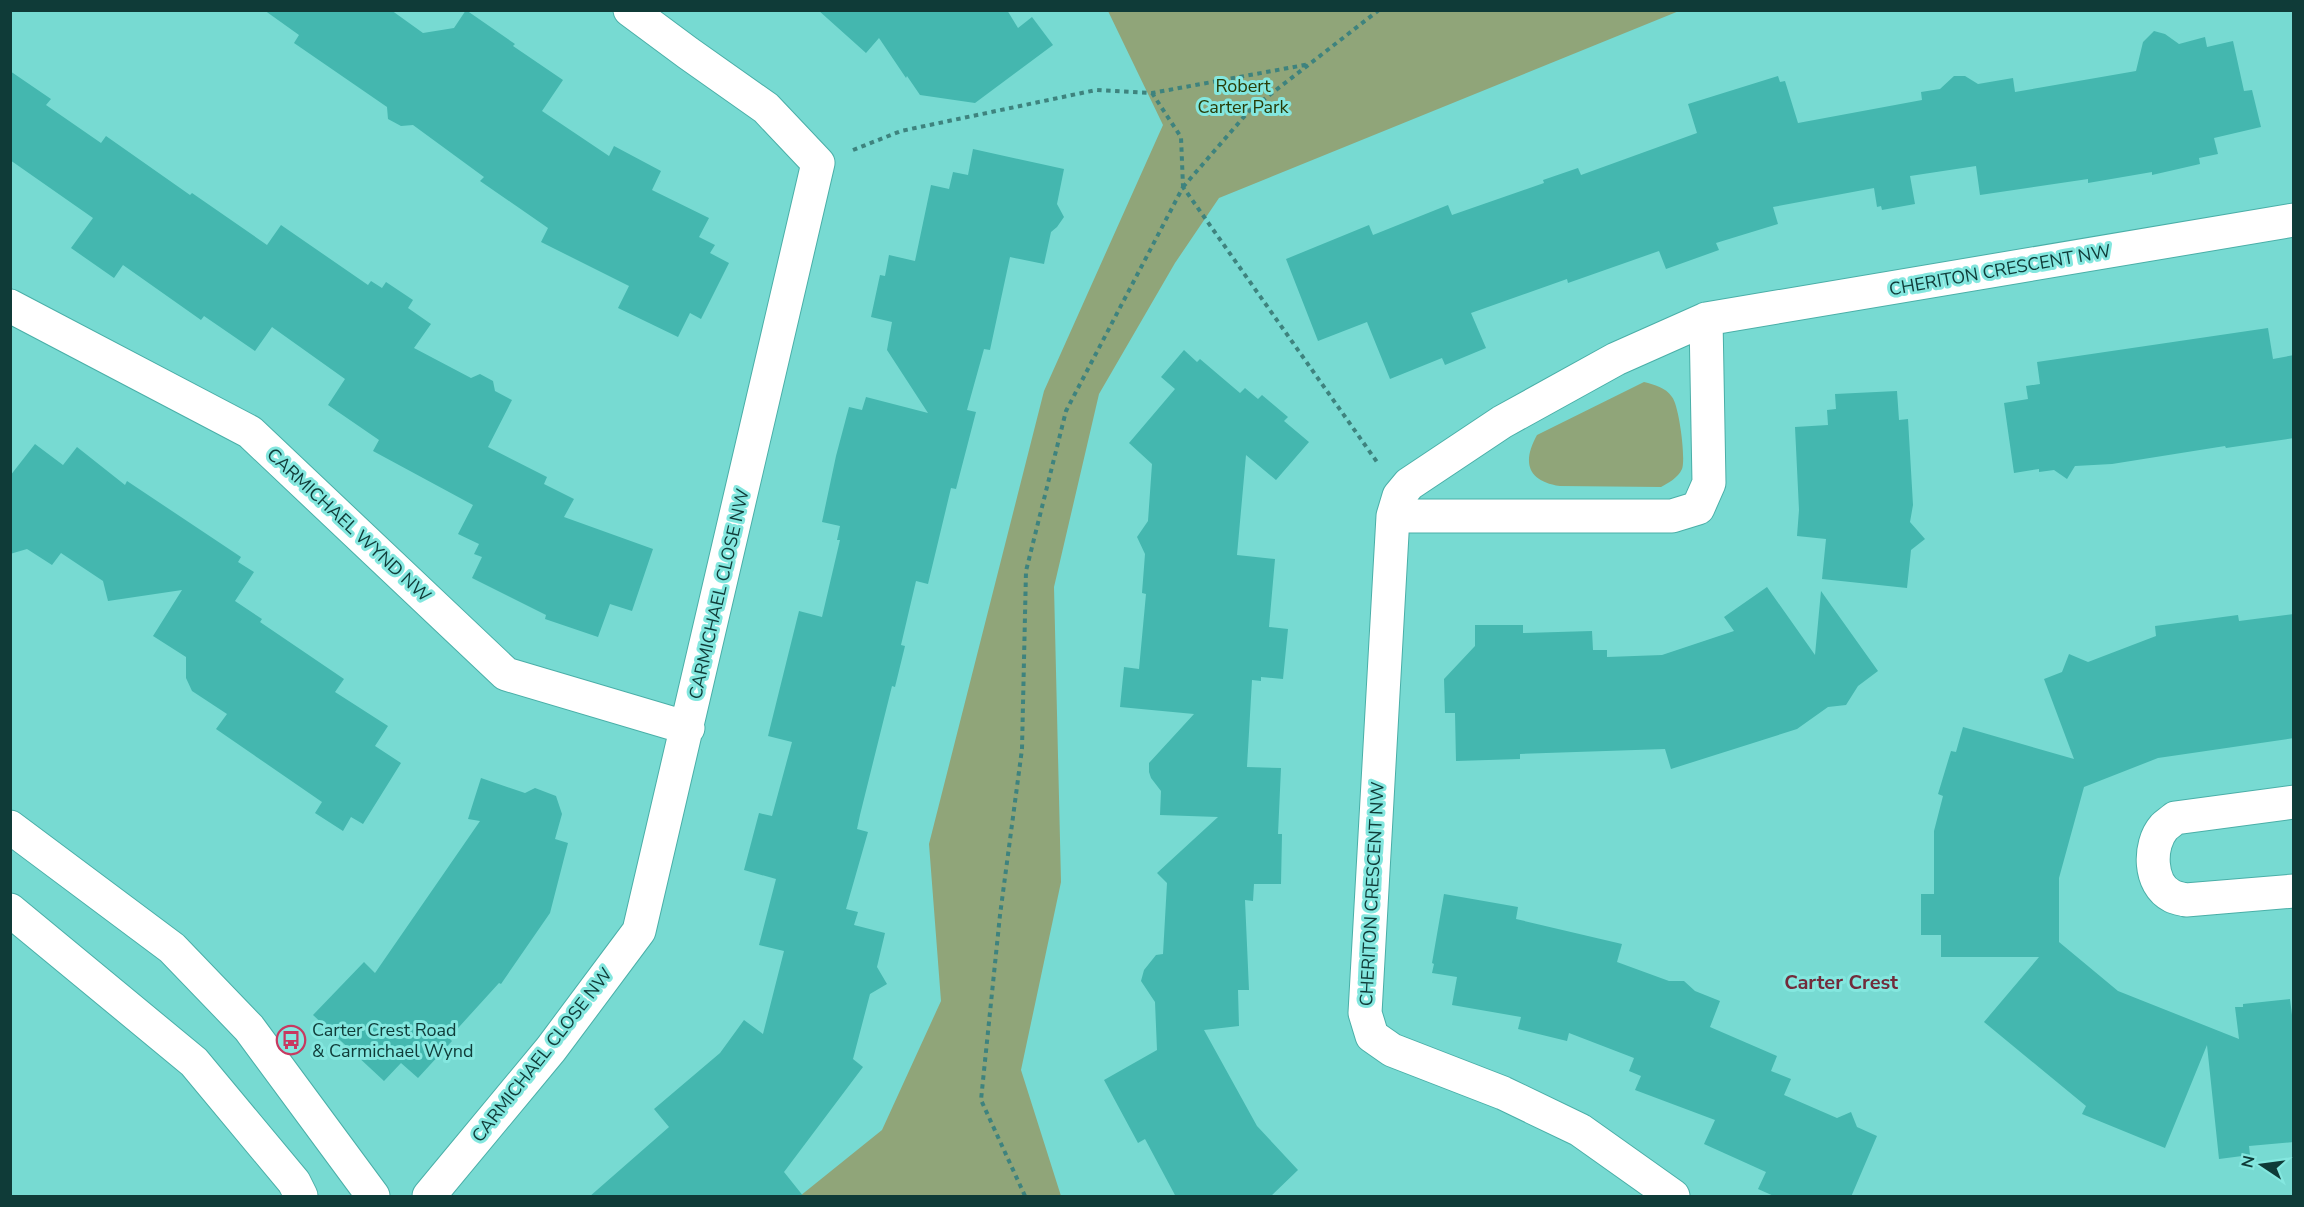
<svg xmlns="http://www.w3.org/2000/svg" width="2304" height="1207" font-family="'Nunito Sans',sans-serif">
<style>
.green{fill:#90a579}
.building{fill:#44b7af}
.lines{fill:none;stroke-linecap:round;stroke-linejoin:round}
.minor-casing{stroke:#4aafa8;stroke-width:35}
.tertiary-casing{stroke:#4aafa8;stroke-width:35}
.path{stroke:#3e837e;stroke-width:4;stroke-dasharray:4.5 4.5;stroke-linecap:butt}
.minor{stroke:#fff;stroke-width:33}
.tertiary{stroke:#fff;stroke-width:33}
.labels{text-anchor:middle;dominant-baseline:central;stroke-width:6;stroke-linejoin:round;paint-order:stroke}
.park-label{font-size:18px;fill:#283c07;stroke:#84e7df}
.street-label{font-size:18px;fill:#0f3b38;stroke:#84e7df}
.poi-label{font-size:18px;fill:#0f3b38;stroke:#84e7df;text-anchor:start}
.neighbourhood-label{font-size:20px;font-weight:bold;fill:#722b3b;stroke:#84e7df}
</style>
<rect width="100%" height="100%" fill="#77dad2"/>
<path class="green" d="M 1108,11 L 1679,11 L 1219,198 L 1175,263 L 1099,394 L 1054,587 L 1061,882 L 1021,1070 L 1061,1196 L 800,1196 L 882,1130 L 941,1001 L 929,844 L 1044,391 L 1163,125 Z
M 1644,382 C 1655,385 1665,387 1672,397 C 1679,405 1686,459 1682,469 C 1678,478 1668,483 1661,487 L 1560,486 C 1527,481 1522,462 1537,435 Z"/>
<path class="building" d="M 264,10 L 391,10 L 423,33 L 454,28 L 466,10 L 515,44 L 513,46 L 563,80 L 542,111 L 609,156 L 614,146 L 661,171 L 652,190 L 709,218 L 699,237 L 715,245 L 710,253 L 729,263 L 701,319 L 690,313 L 678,337 L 618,308 L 629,286 L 541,242 L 548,228 L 480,181 L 484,177 L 413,125 L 401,126 L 388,119 L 387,107 L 294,43 L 299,35 Z
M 818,10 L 1007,10 L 1018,28 L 1032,17 L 1053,45 L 975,103 L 920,95 L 907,76 L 906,78 L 879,38 L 866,53 Z
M 2154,31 L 2165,34 L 2179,44 L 2205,37 L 2207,47 L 2233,41 L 2244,91 L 2252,90 L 2261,127 L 2214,138 L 2218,154 L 2199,158 L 2200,164 L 2152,175 L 2152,172 L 2088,183 L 2088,179 L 1980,195 L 1976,166 L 1910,176 L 1915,204 L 1882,210 L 1881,206 L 1877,207 L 1874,188 L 1773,207 L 1778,224 L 1716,243 L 1719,250 L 1666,269 L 1659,251 L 1568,283 L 1567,279 L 1471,313 L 1486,348 L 1445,365 L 1442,358 L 1390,379 L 1367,322 L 1318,341 L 1286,259 L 1369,225 L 1373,235 L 1448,205 L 1452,215 L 1544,183 L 1543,180 L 1578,168 L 1581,175 L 1697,133 L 1688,104 L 1778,76 L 1780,82 L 1785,81 L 1798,123 L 1922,100 L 1921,92 L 1940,89 L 1954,76 L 1965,76 L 1978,84 L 2013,78 L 2015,92 L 2136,71 L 2143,42 Z
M 10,71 L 51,99 L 46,105 L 101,143 L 106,136 L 190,195 L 192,193 L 267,245 L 281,225 L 368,285 L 371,281 L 382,288 L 386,282 L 413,300 L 408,308 L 431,324 L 414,348 L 471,378 L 480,374 L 493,381 L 495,391 L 512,400 L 488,447 L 547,477 L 544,484 L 574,499 L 564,517 L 653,549 L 632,611 L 610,604 L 598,637 L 545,619 L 546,615 L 472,578 L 482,557 L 474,554 L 479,544 L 458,534 L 473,505 L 373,451 L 379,440 L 328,405 L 345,379 L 272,327 L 255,351 L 204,316 L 201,320 L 123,265 L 114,278 L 71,248 L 93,218 L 10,160 Z
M 973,149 L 1064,169 L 1057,204 L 1064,217 L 1057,227 L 1051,232 L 1044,264 L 1010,257 L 990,350 L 984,349 L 967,410 L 976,412 L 956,489 L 951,488 L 928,584 L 916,581 L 901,645 L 905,646 L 895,687 L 892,686 L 860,815 L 857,829 L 868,832 L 846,909 L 858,912 L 854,925 L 885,933 L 877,967 L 887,984 L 870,994 L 853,1059 L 863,1067 L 784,1172 L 804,1197 L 589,1197 L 669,1127 L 654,1109 L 720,1053 L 744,1020 L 763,1034 L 784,951 L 759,945 L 776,879 L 744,870 L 759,813 L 772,816 L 792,742 L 768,736 L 799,611 L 822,617 L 840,540 L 837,540 L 840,526 L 822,522 L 836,456 L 849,407 L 862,410 L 866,397 L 928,413 L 887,350 L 892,322 L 871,317 L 880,275 L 885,276 L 889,255 L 915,261 L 931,185 L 949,189 L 953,172 L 968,175 Z
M 2268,328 L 2273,359 L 2294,355 L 2294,438 L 2226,448 L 2225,446 L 2112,464 L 2075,466 L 2067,479 L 2054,470 L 2039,472 L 2039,469 L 2014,473 L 2004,403 L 2028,399 L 2026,386 L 2040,384 L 2037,362 Z
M 1184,350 L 1197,362 L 1200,359 L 1240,393 L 1245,388 L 1258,399 L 1262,395 L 1288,417 L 1284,421 L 1309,442 L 1276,480 L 1246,455 L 1237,555 L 1275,559 L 1269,627 L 1288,629 L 1283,679 L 1261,677 L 1261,681 L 1252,680 L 1247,767 L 1281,768 L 1278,834 L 1282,834 L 1281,884 L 1254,884 L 1253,901 L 1245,900 L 1249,990 L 1238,990 L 1239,1026 L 1204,1030 L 1257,1126 L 1298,1170 L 1270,1197 L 1176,1197 L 1145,1139 L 1138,1143 L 1104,1080 L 1157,1050 L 1155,1002 L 1141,981 L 1144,970 L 1156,955 L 1163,954 L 1167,883 L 1157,873 L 1218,817 L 1160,815 L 1161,791 L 1151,778 L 1149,772 L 1149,763 L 1194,714 L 1120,707 L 1124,667 L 1139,669 L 1146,594 L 1142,593 L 1145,554 L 1137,537 L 1148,521 L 1152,464 L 1129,443 L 1175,389 L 1161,377 Z
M 1897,391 L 1899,420 L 1908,419 L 1913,505 L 1910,522 L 1925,539 L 1911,550 L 1907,588 L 1822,579 L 1826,539 L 1797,536 L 1799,510 L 1795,427 L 1828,425 L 1827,410 L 1836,409 L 1835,394 Z
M 35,444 L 63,465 L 77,447 L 125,485 L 127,481 L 241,557 L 238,562 L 254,572 L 235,601 L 262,619 L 260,622 L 344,679 L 335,692 L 388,726 L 375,746 L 401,763 L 363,824 L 351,817 L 343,831 L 315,813 L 322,802 L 216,729 L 227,714 L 192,691 L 186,678 L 186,657 L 153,636 L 182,590 L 108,601 L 103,581 L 61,553 L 52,565 L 27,549 L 10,554 L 10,476 Z
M 1767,587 L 1815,655 L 1821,591 L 1878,671 L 1858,686 L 1846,705 L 1828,707 L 1797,729 L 1671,769 L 1665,749 L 1520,754 L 1520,759 L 1456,761 L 1455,713 L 1445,713 L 1444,679 L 1475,646 L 1475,625 L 1523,625 L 1523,633 L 1592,631 L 1593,650 L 1607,650 L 1607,657 L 1662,655 L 1734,631 L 1724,617 Z
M 2294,614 L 2294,738 L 2158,758 L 2084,787 L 2059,878 L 2059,942 L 2118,991 L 2239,1039 L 2235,1007 L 2243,1007 L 2243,1004 L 2290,999 L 2294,1031 L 2294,1142 L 2249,1146 L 2250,1155 L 2219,1159 L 2207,1045 L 2165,1148 L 2082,1114 L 2086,1106 L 1984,1022 L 2039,957 L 1941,957 L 1941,935 L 1921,935 L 1921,894 L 1934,894 L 1934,831 L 1943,796 L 1938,794 L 1951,751 L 1956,752 L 1963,727 L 2074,759 L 2044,679 L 2062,672 L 2069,654 L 2088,662 L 2156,636 L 2155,626 L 2238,615 L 2239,621 Z
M 481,778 L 525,793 L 535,788 L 556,796 L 562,814 L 555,839 L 568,843 L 550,913 L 501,984 L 499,983 L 449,1038 L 452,1041 L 418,1078 L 401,1063 L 384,1081 L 313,1015 L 364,962 L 375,973 L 480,821 L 468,819 Z
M 1444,894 L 1518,907 L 1516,919 L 1622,944 L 1617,962 L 1669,981 L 1684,981 L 1695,991 L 1720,1001 L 1710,1027 L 1777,1056 L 1771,1071 L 1791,1079 L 1784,1095 L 1837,1118 L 1851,1112 L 1857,1127 L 1877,1136 L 1851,1197 L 1776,1197 L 1758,1189 L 1766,1172 L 1704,1144 L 1715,1120 L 1635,1090 L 1641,1076 L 1629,1071 L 1634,1058 L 1569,1033 L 1567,1041 L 1518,1029 L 1521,1017 L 1452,1005 L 1457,977 L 1432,973 L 1434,964 L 1432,963 Z"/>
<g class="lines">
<g class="minor-casing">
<path id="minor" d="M 10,306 L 250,432 L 506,674 L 688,728
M 1393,516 L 1672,516 L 1698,508 L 1709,483 L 1706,319
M 2294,802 L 2175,818 C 2172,821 2167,824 2164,827 C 2148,845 2149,885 2172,896 C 2176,898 2182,899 2186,900 L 2294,891
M 429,1196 L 551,1049 L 639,931 L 818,163 L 766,108 L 688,53 L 630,10
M 1673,1196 L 1580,1130 L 1503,1093 L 1392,1050 L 1372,1036 L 1365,1013 L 1393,516 L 1399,496 L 1409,484 L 1502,422 L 1616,359 L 1706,319 L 2294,220"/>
</g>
<g class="tertiary-casing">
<path id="tertiary" d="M 10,827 L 172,948 L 249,1028 L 373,1196
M 10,910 L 194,1062 L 294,1182 L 301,1196"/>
</g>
<path class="path" d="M 1152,93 L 1181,137 L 1183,186
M 853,150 L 901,131 L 1096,90 L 1152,93 L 1310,64
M 1183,187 L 1249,111 L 1379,10
M 1025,1196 L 981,1100 L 1000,915 L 1022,749 L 1026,571 L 1066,411 L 1183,187 L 1377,462"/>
<use href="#minor" class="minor"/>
<use href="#tertiary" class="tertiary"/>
</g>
<defs>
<g id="bus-ring" transform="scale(1.5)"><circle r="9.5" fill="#84e7df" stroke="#c83960" stroke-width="1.5"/><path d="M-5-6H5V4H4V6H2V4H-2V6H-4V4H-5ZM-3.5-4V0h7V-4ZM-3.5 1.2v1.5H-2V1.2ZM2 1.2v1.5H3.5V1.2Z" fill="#c83960"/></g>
</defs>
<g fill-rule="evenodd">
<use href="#bus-ring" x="291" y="1040"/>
</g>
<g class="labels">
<g class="park-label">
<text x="1243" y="86">Robert<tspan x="1243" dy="21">Carter Park</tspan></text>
</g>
<g class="street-label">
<text transform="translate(2000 270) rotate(-10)">CHERITON CRESCENT NW</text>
<text transform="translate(349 525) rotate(43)">CARMICHAEL WYND NW</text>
<text transform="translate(719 594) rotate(-77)">CARMICHAEL CLOSE NW</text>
<text transform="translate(1372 894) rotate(-87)">CHERITON CRESCENT NW</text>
<text transform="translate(542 1055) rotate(-52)">CARMICHAEL CLOSE NW</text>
</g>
<g class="poi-label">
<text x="312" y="1030">Carter Crest Road<tspan x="312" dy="21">&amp; Carmichael Wynd</tspan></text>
</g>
<g class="neighbourhood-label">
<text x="1841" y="982">Carter Crest</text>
</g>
</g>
<rect width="2304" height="1207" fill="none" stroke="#0f3b38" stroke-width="24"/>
<g transform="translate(2262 1165) rotate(283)" stroke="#84e7df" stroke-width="4.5" paint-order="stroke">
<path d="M0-4.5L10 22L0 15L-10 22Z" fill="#0f3b38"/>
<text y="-9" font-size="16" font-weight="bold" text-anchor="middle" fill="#0f3b38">N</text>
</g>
</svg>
